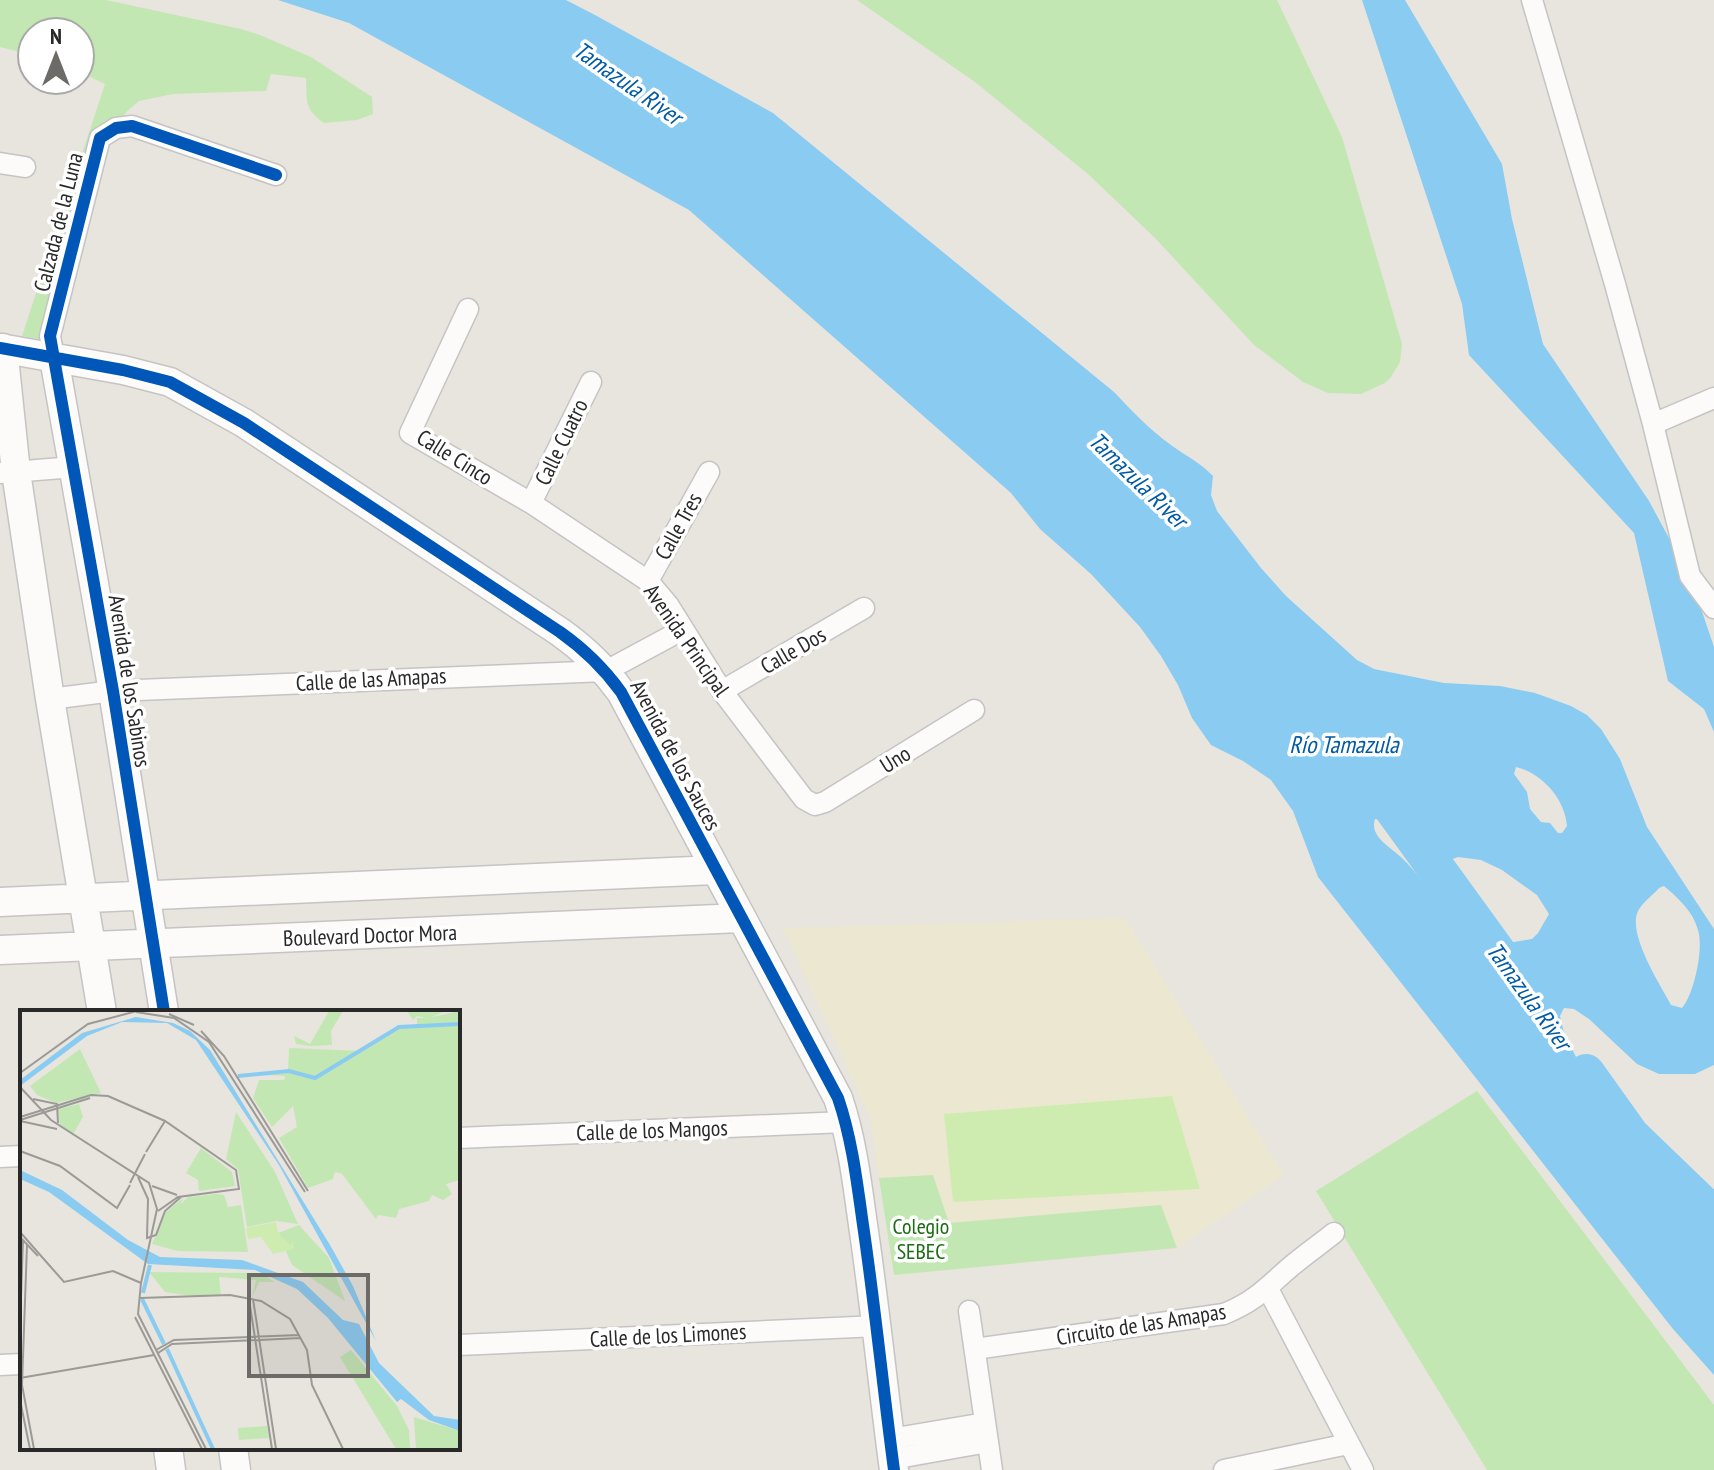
<svg xmlns="http://www.w3.org/2000/svg" width="1714" height="1470" font-family="'PT Sans Narrow',sans-serif">
<style>
.education{fill:#ece7d1}
.green{fill:#c3e7b3}
.pitch{fill:#cfecb0}
.water{fill:#8acbf2;fill-rule:evenodd}
.lines{fill:none;stroke-linecap:round;stroke-linejoin:round}
.river{stroke:#8acbf2;stroke-width:38}
.street-casing{stroke:#c5c4c4;stroke-width:23}
.secondary-casing{stroke:#c5c4c4;stroke-width:31}
.street{stroke:#fcfbfa;stroke-width:20}
.secondary{stroke:#fcfbfa;stroke-width:28}
.cycleway-casing{stroke:#fff;stroke-width:17}
.cycleway{stroke:#0057b8;stroke-width:12}
.labels{text-anchor:middle;dominant-baseline:central;stroke-width:7;stroke-linejoin:round;paint-order:stroke}
.street-label{font-size:22px;fill:#292929;stroke:#fff}
.park-label{font-size:22px;fill:#1b6c13;stroke:#fff}
.water-label{font-size:24px;font-style:italic;fill:#015aa5;stroke:#fff}
.inset-river{fill:none;stroke:#8acbf2;stroke-width:4}
.inset-road{fill:none;stroke:#9c9a96;stroke-width:2}
.view{fill:#6c6b68;fill-opacity:0.15;stroke:#6c6b68;stroke-width:4}
.inset-edge{fill:none;stroke:#292929;stroke-width:4}
</style>
<rect width="100%" height="100%" fill="#e8e5de"/>
<path class="education" d="M 1125,918 L 1284,1175 L 1177,1248 L 894,1275 L 870,1117 L 783,928 Z"/>
<path class="green" d="M 0,0 L 106,0 L 241,29 L 260,35 L 311,57 L 372,97 L 373,114 L 357,120 L 324,123 C 304,109 307,101 306,78 L 271,74 L 266,91 L 173,94 L 139,101 L 126,112 L 111,136 L 43,340 L 22,336 L 105,84 L 80,72 L 80,32 L 32,32 L 32,55 L 0,47 Z
M 857,0 L 1277,0 L 1342,137 L 1402,344 L 1400,362 L 1391,377 L 1385,383 L 1361,394 L 1328,393 L 1303,382 L 1254,345 L 1156,239 L 1088,174 L 975,82 Z
M 1477,1091 L 1714,1405 L 1714,1470 L 1487,1470 L 1316,1191 Z
M 933,1175 L 949,1223 L 1161,1205 L 1177,1248 L 894,1275 L 879,1178 Z"/>
<path class="pitch" d="M 1172,1096 L 1200,1189 L 953,1202 L 944,1114 Z"/>
<path class="water" d="M 278,0 L 566,0 L 595,15 L 773,113 L 1114,392 C 1132,411 1150,430 1171,445 C 1186,456 1201,463 1213,476 L 1211,495 L 1217,511 L 1261,568 L 1286,596 L 1357,660 L 1374,669 L 1444,683 L 1500,686 L 1535,693 L 1571,706 L 1587,715 L 1601,729 L 1620,759 L 1647,827 L 1714,929 L 1714,1065 L 1695,1074 L 1659,1074 L 1637,1064 L 1589,1019 L 1574,1009 L 1564,1008 L 1560,1016 L 1564,1033 L 1576,1057 L 1612,1108 L 1629,1139 L 1642,1150 L 1714,1233 L 1714,1375 L 1673,1329 L 1318,877 L 1293,811 L 1271,780 L 1243,761 L 1211,745 L 1192,718 L 1178,685 L 1161,656 L 1140,627 L 1091,574 L 1040,529 L 1011,493 L 689,210 L 349,23 ZM 1516,767 C 1542,773 1565,799 1567,826 L 1562,833 L 1558,833 L 1550,823 L 1541,822 L 1530,809 L 1527,792 L 1514,774 ZM 1375,819 L 1383,820 L 1427,845 L 1442,863 L 1458,857 L 1481,860 L 1502,870 L 1537,895 L 1549,914 L 1538,933 L 1532,939 L 1489,946 L 1476,945 C 1448,920 1429,884 1402,858 C 1391,847 1369,837 1375,819 ZM 1664,886 C 1678,898 1693,911 1698,930 C 1704,948 1694,994 1682,1008 L 1671,1005 C 1660,984 1627,934 1638,911 C 1643,902 1653,895 1659,888 Z
M 1362,0 L 1405,0 L 1502,164 L 1512,219 L 1543,344 L 1649,501 L 1691,579 L 1714,647 L 1714,732 L 1704,709 L 1668,681 L 1634,533 L 1469,355 L 1462,304 Z"/>
<g class="lines">
<path class="river" d="M 1383,795 L 1523,988
M 1586,1073 L 1631,1136 L 1714,1216"/>
<g class="street-casing">
<path id="street" d="M 1532,0 L 1615,284 L 1653,424 L 1690,576 L 1714,608
M 0,163 L 25,167
M 468,309 L 410,433 L 531,503 L 648,581 L 669,606 L 722,691 L 804,799 L 815,805 L 825,802 L 974,710
M 54,358 L 50,336 L 100,138 L 116,128 L 132,126 L 276,175
M 1653,424 L 1714,398
M 0,473 L 74,467
M 531,503 L 591,382
M 648,581 L 709,472
M 722,691 L 864,608
M 50,699 L 113,691 L 606,671 L 682,630
M 458,1138 L 846,1122
M 0,1157 L 22,1156
M 1268,1289 L 1363,1470
M 969,1311 L 992,1470
M 458,1345 L 878,1326
M 975,1349 L 1224,1314 C 1255,1301 1264,1290 1288,1269 C 1303,1256 1319,1245 1334,1233
M 0,1365 L 22,1364
M 890,1439 L 985,1423
M 892,1459 L 988,1442
M 1224,1470 L 1348,1444"/>
</g>
<g class="secondary-casing">
<path id="secondary" d="M 0,348 L 123,370 L 170,382 L 244,423 L 560,632 C 584,649 603,667 621,692 L 838,1098 C 852,1139 857,1182 863,1225 C 875,1306 883,1388 894,1470
M 3,348 L 16,472 L 50,699 L 102,1012
M 54,358 L 113,691 L 164,1012
M 0,902 L 715,870
M 0,950 L 741,918
M 168,1448 L 171,1470
M 233,1448 L 236,1470"/>
</g>
<use href="#street" class="street"/>
<use href="#secondary" class="secondary"/>
<g class="cycleway-casing">
<path id="cycleway" d="M 0,348 L 123,370 L 170,382 L 244,423 L 560,632 C 584,649 603,667 621,692 L 838,1098 C 852,1139 857,1182 863,1225 C 875,1306 883,1388 894,1470
M 164,1012 L 113,691 L 50,336 L 100,138 L 116,128 L 132,126 L 276,175"/>
</g>
<use href="#cycleway" class="cycleway"/>
</g>
<g class="labels">
<g class="street-label">
<text transform="translate(58 222) rotate(-76)">Calzada de la Luna</text>
<text transform="translate(561 442) rotate(-64)">Calle Cuatro</text>
<text transform="translate(455 457) rotate(32)">Calle Cinco</text>
<text transform="translate(678 526) rotate(-61)">Calle Tres</text>
<text transform="translate(687 640) rotate(55)">Avenida Principal</text>
<text transform="translate(793 650) rotate(-30)">Calle Dos</text>
<text transform="translate(371 679) rotate(-3)">Calle de las Amapas</text>
<text transform="translate(130 681) rotate(81)">Avenida de los Sabinos</text>
<text transform="translate(676 755) rotate(62)">Avenida de los Sauces</text>
<text transform="translate(895 759) rotate(-32)">Uno</text>
<text transform="translate(370 935) rotate(-2)">Boulevard Doctor Mora</text>
<text transform="translate(652 1130) rotate(-2)">Calle de los Mangos</text>
<text transform="translate(1141 1324) rotate(-9)">Circuito de las Amapas</text>
<text transform="translate(668 1335) rotate(-3)">Calle de los Limones</text>
</g>
<g class="park-label">
<text x="921" y="1226">Colegio<tspan x="921" dy="25">SEBEC</tspan></text>
</g>
<g class="water-label">
<text transform="translate(628 83) rotate(35)">Tamazula River</text>
<text transform="translate(1138 480) rotate(44)">Tamazula River</text>
<text x="1344" y="744">Río Tamazula</text>
<text transform="translate(1529 996) rotate(54)">Tamazula River</text>
</g>
</g>
<g transform="translate(20 1010)">
<rect width="440" height="440" fill="#e8e5de"/>
<path d="M 309,1 L 323,1 L 311,21 L 312,35 L 290,36 L 276,34 L 274,26 L 290,34 ZM 387,1 L 425,1 L 412,7 L 440,1 L 440,170 L 426,174 L 432,184 L 423,190 L 412,185 L 409,191 L 379,199 L 376,208 L 358,205 L 356,209 L 322,164 L 315,162 L 313,169 L 288,178 L 259,128 L 277,117 L 273,96 L 252,117 L 233,88 L 239,70 L 264,70 L 265,66 L 243,65 L 268,63 L 269,38 L 343,41 L 378,19 L 397,17 L 397,8 L 406,8 L 397,6 L 393,10 ZM 60,39 L 81,83 L 36,93 L 17,85 L 10,76 ZM 59,94 L 63,107 L 53,124 L 40,116 L 38,99 ZM 216,102 L 255,162 L 278,214 L 256,211 L 227,217 L 218,159 L 206,149 ZM 181,138 L 212,162 L 215,176 L 179,181 L 178,170 L 166,163 ZM 197,184 L 204,185 L 208,197 L 221,195 L 228,242 L 158,241 L 132,234 L 145,203 L 163,188 L 161,194 L 168,187 ZM 279,215 L 309,248 L 325,291 L 272,255 L 258,223 ZM 129,262 L 230,263 L 247,267 L 255,272 L 239,272 L 232,288 L 236,270 L 199,267 L 201,286 L 165,285 L 145,282 ZM 331,340 L 377,396 L 389,420 L 390,439 L 376,439 L 320,347 ZM 394,407 L 440,421 L 440,439 L 396,439 ZM 247,416 L 249,428 L 219,430 L 218,418 Z" fill="#c3e7b3"/>
<path d="M 256,212 L 258,223 L 270,235 L 273,231 L 274,239 L 253,244 L 241,227 L 228,229 L 226,218 Z" fill="#cfecb0"/>
<path d="M 116,7 L 153,13 L 170,21 L 190,40 L 310,235 L 333,276 L 356,331 L 259,155 L 176,30 L 147,13 L 102,12 L 67,26 L 0,76 L 0,70 L 62,23 ZM 0,160 L 42,180 L 108,230 L 140,247 L 222,250 L 283,272 L 323,310 L 339,314 L 359,353 L 414,406 L 440,410 L 440,421 L 409,410 L 381,389 L 377,392 L 308,308 L 277,279 L 235,260 L 128,254 L 29,182 L 0,169 Z" fill="#8acbf2"/>
<path class="inset-river" d="M 218,66 L 269,61 L 295,68 L 379,17 L 440,14M 123,283 L 130,255M 122,289 L 144,334M 324,318 L 356,357M 147,339 L 193,439"/>
<path class="inset-road" d="M 116,2 L 154,8 L 189,32 L 285,182M 149,4 L 174,15M 181,21 L 204,46 L 288,181M 0,63 L 68,14 L 117,1M 0,77 L 31,110 L 129,173 L 137,199 L 121,273M 13,89 L 37,94 L 38,113M 0,107 L 71,85 L 88,86 L 145,111 L 216,160 L 219,179 L 158,187 L 138,201M 0,110 L 70,88M 0,111 L 37,119M 0,141 L 40,156 L 97,198 L 110,175M 126,142 L 145,111M 118,167 L 128,189 L 127,228 L 136,225 L 145,201 L 161,187M 110,173 L 125,144M 132,176 L 157,185M 0,222 L 44,272 L 93,261 L 121,273 L 118,304 L 186,439M 0,227 L 18,246M 7,235 L 2,375 L 14,439M 120,288 L 210,285 L 241,291 L 270,309 L 287,340 L 292,375 L 323,439M 229,289 L 252,439M 233,289 L 256,439M 115,307 L 182,439M 0,315 L 3,230M 136,340 L 154,330 L 279,325M 138,343 L 152,334 L 280,328M 0,368 L 134,345M 0,390 L 10,439"/>
<path class="view" d="M 229,265 L 348,265 L 348,366 L 229,366 Z"/>
<rect width="440" height="440" class="inset-edge"/>
</g>
<g transform="translate(56 56)"><circle r="38" fill="#ffffff" stroke="#a9a9a9" stroke-width="2"/>
<path d="M0-6L14 30L0 20L-14 30Z" fill="#6c6b68"/>
<text y="-12" font-size="22" font-weight="bold" text-anchor="middle" fill="#292929">N</text>
</g>
</svg>
